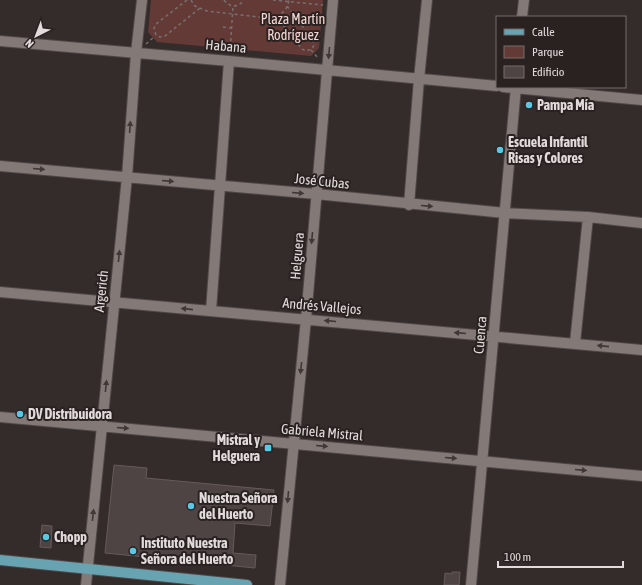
<svg xmlns="http://www.w3.org/2000/svg" width="642" height="585" font-family="'Asap Condensed',sans-serif">
<style>
.green{fill:#643a37}
.building{fill:#4e4443;stroke:#655b5a}
.lines{fill:none;stroke-linecap:round;stroke-linejoin:round}
.minor-casing{stroke:#4f4847;stroke-width:12}
.major-casing{stroke:#4f4847;stroke-width:12}
.path{stroke:#77706f;stroke-width:1.5;stroke-dasharray:3 3;stroke-linecap:butt}
.minor{stroke:#837977;stroke-width:10}
.major{stroke:#68a3b2;stroke-width:10}
.oneway{fill:#403836}
.poi-dot{fill:#59c8e5;stroke:#2a2221;stroke-width:1.5}
.labels{text-anchor:middle;dominant-baseline:central;stroke-width:4;stroke-linejoin:round;paint-order:stroke}
.park-label{font-size:14px;fill:#f6d6d2;stroke:#2a2221}
.street-label{font-size:14px;fill:#e1dcdb;stroke:#2a2221}
.poi-label{font-size:14px;font-weight:bold;fill:#e1dcdb;stroke:#2a2221;text-anchor:start}
</style>
<rect width="100%" height="100%" fill="#342b2b"/>
<path class="green" d="M 151,0 L 323,0 L 319,48 L 311,56 L 157,42 L 148,32 Z"/>
<path class="building" d="M 114,465 L 147,468 L 146,478 L 274,490 L 270,526 L 235,523 L 233,553 L 256,555 L 255,568 L 105,553 Z
M 42,525 L 52,526 L 51,548 L 40,547 Z
M 452,572 L 460,572 L 459,585 L 444,585 L 445,573 L 452,574 Z"/>
<g class="lines">
<g class="minor-casing">
<path id="minor" d="M 522,17 L 524,0
M 0,41 L 229,61 L 497,86
M 503,87 L 642,100
M 0,166 L 316,194 L 505,213 L 588,217 L 642,223
M 409,205 L 419,79 L 427,0
M 0,292 L 642,350
M 211,311 L 229,61
M 575,343 L 588,217
M 0,417 L 642,476
M 86,585 L 127,177 L 136,53 L 142,0
M 280,585 L 306,319 L 333,0
M 471,585 L 516,87"/>
</g>
<g class="major-casing">
<path id="major" d="M 0,560 L 247,585"/>
</g>
<path class="path" d="M 187,0 L 156,24 L 154,28 L 156,35 L 160,37 L 165,36 L 200,8
M 191,0 L 195,6 L 207,11 L 267,18 C 279,17 287,12 289,0
M 224,0 C 230,8 238,8 244,0
M 273,0 L 323,5
M 276,16 L 302,49 L 306,51 L 312,49 L 314,45 L 313,40 L 287,6
M 223,27 L 231,28
M 146,44 L 155,36
M 311,50 L 319,59
M 230,53 L 233,6"/>
<use href="#minor" class="minor"/>
<use href="#major" class="major"/>
</g>
<defs><path id="oneway-solid" d="M-6-.8H1V-3.2L6.5 0L1 3.2V.8H-6Z"/></defs>
<g class="oneway">
<use href="#oneway-solid" transform="translate(329 53) rotate(95)"/>
<use href="#oneway-solid" transform="translate(130 127) rotate(-86)"/>
<use href="#oneway-solid" transform="translate(39 169) rotate(5)"/>
<use href="#oneway-solid" transform="translate(168 181) rotate(5)"/>
<use href="#oneway-solid" transform="translate(298 193) rotate(5)"/>
<use href="#oneway-solid" transform="translate(427 206) rotate(5)"/>
<use href="#oneway-solid" transform="translate(312 238) rotate(95)"/>
<use href="#oneway-solid" transform="translate(119 256) rotate(-84)"/>
<use href="#oneway-solid" transform="translate(187 309) rotate(-174)"/>
<use href="#oneway-solid" transform="translate(330 321) rotate(-175)"/>
<use href="#oneway-solid" transform="translate(460 333) rotate(-175)"/>
<use href="#oneway-solid" transform="translate(603 346) rotate(-174)"/>
<use href="#oneway-solid" transform="translate(301 368) rotate(96)"/>
<use href="#oneway-solid" transform="translate(106 386) rotate(-84)"/>
<use href="#oneway-solid" transform="translate(123 428) rotate(5)"/>
<use href="#oneway-solid" transform="translate(322 446) rotate(5)"/>
<use href="#oneway-solid" transform="translate(451 458) rotate(5)"/>
<use href="#oneway-solid" transform="translate(581 470) rotate(5)"/>
<use href="#oneway-solid" transform="translate(288 497) rotate(95)"/>
<use href="#oneway-solid" transform="translate(93 515) rotate(-84)"/>
</g>
<g class="poi-dot">
<circle cx="529" cy="105" r="4"/>
<circle cx="500" cy="150" r="4"/>
<circle cx="20" cy="414" r="4"/>
<rect x="264" y="444" width="8" height="8" rx="2"/>
<circle cx="191" cy="506" r="4"/>
<circle cx="46" cy="537" r="4"/>
<circle cx="133" cy="551" r="4"/>
</g>
<g class="labels">
<g class="park-label">
<text x="293" y="19">Plaza Martín<tspan x="293" dy="16">Rodríguez</tspan></text>
</g>
<g class="street-label">
<text transform="translate(226 46) rotate(5)">Habana</text>
<text transform="translate(322 181) rotate(6)">José Cubas</text>
<text transform="translate(297 256) rotate(-85)">Helguera</text>
<text transform="translate(101 291) rotate(-84)">Argerich</text>
<text transform="translate(322 306) rotate(5)">Andrés Vallejos</text>
<text transform="translate(480 335) rotate(-85)">Cuenca</text>
<text transform="translate(322 432) rotate(5)">Gabriela Mistral</text>
</g>
<g class="poi-label">
<text x="537" y="105">Pampa Mía</text>
<text x="508" y="142">Escuela Infantil<tspan x="508" dy="16">Risas y Colores</tspan></text>
<text x="28" y="414">DV Distribuidora</text>
<text x="260" y="440" text-anchor="end">Mistral y<tspan x="260" dy="16">Helguera</tspan></text>
<text x="199" y="498">Nuestra Señora<tspan x="199" dy="16">del Huerto</tspan></text>
<text x="54" y="537">Chopp</text>
<text x="141" y="543">Instituto Nuestra<tspan x="141" dy="16">Señora del Huerto</tspan></text>
</g>
</g>
<rect x="496" y="16" width="130" height="72" fill="#2a2221" stroke="#736c6b"/>
<rect x="504" y="29" width="20" height="6" fill="#68a3b2" stroke="#736c6b"/>
<text x="532" y="36" font-size="12" fill="#e1dcdb">Calle</text>
<rect x="504" y="46" width="20" height="12" fill="#643a37" stroke="#736c6b"/>
<text x="532" y="56" font-size="12" fill="#e1dcdb">Parque</text>
<rect x="504" y="66" width="20" height="12" fill="#4e4443" stroke="#736c6b"/>
<text x="532" y="76" font-size="12" fill="#e1dcdb">Edificio</text>
<g transform="translate(36 36) rotate(222)" stroke="#2a2221" stroke-width="3" paint-order="stroke">
<path d="M0-3L7 15L0 10L-7 15Z" fill="#e1dcdb"/>
<text y="-6" font-size="11" font-weight="bold" text-anchor="middle" fill="#e1dcdb">N</text>
</g>
<path d="M498 561v6h125v-6" fill="none" stroke="#e1dcdb" stroke-width="2"/>
<text x="504" y="561" font-size="12" fill="#e1dcdb" stroke="#2a2221" stroke-width="3" paint-order="stroke">100 m</text>
</svg>
